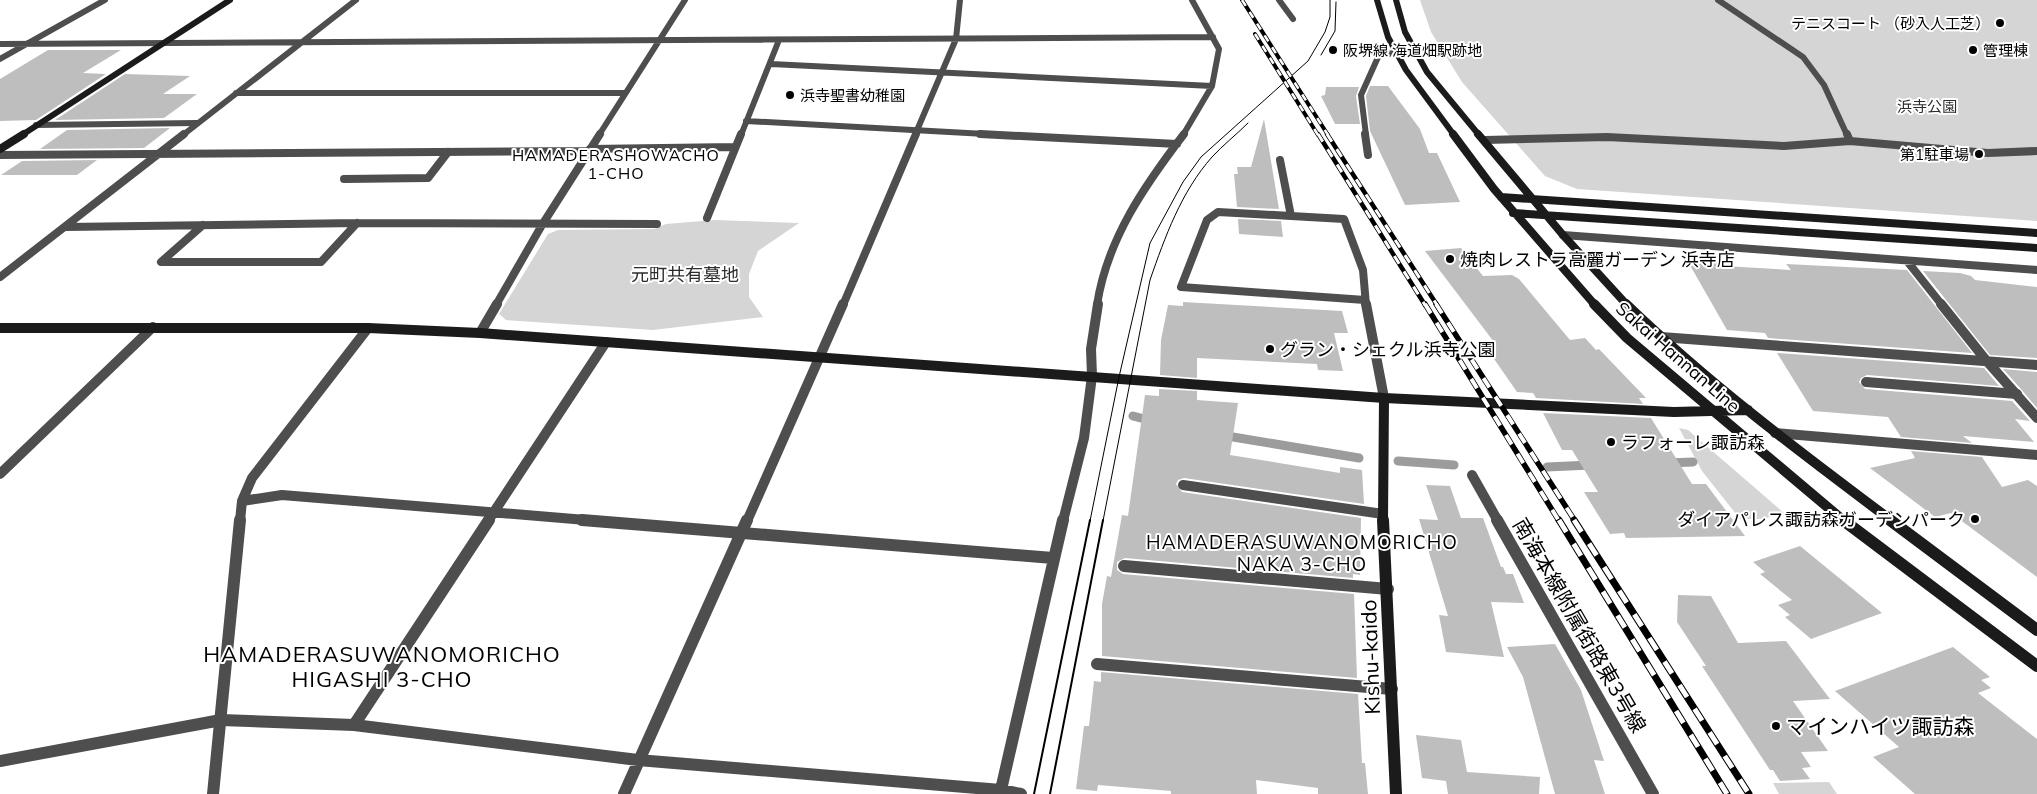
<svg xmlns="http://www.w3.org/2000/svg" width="2037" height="794" font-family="Mulish,'Noto Sans JP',sans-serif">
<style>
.green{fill:#d5d5d5}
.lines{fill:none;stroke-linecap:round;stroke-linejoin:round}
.stream{stroke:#9c9c9c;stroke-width:9}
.building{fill:#bebebe}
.lane-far2{stroke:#4e4e4e;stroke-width:6}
.lane-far1{stroke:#4e4e4e;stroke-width:8}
.lane{stroke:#4e4e4e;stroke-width:10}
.street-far3{stroke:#4e4e4e;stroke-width:6}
.street-far2{stroke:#4e4e4e;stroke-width:8}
.street-far1{stroke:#4e4e4e;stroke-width:10}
.street{stroke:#4e4e4e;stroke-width:12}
.secondary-far3{stroke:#1b1b1b;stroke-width:6}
.secondary-far2{stroke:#1b1b1b;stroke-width:8}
.secondary-far1{stroke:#1b1b1b;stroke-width:10}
.secondary{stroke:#1b1b1b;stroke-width:12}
.tram-far1{stroke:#000;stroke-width:1}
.tram{stroke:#000;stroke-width:2}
.rail-far3-casing{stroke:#000;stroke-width:4}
.rail-far2-casing{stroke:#000;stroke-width:4.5}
.rail-far1-casing{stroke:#000;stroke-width:5.5}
.rail-casing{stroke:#000;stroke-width:7}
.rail-far3{stroke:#fff;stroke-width:2.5;stroke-dasharray:7;stroke-linecap:butt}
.rail-far2{stroke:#fff;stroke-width:3;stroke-dasharray:9;stroke-linecap:butt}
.rail-far1{stroke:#fff;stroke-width:4;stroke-dasharray:11;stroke-linecap:butt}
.rail{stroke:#fff;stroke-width:5;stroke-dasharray:14;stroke-linecap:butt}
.poi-dot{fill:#000;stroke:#fff;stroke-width:2}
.labels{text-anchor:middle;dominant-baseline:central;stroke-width:4;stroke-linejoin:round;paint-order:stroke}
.far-poi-label{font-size:15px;fill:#000;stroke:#fff;text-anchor:start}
.far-park-label{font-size:15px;fill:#2c2c2c;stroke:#fff}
.far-neighbourhood-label{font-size:16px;letter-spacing:1px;fill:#000;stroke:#fff}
.poi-label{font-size:18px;fill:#000;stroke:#fff;text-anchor:start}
.park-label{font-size:18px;fill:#2c2c2c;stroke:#fff}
.street-label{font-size:18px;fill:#000;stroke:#fff}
.neighbourhood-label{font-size:19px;letter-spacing:1px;fill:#000;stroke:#fff}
.near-street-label{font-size:21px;fill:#000;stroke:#fff}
.near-poi-label{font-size:21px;fill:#000;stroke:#fff;text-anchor:start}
.near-neighbourhood-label{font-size:22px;letter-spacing:1px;fill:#000;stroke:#fff}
</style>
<rect width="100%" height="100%" fill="#fff"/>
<path class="green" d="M 1420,0 L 2037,0 L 2037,221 L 1577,189 L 1545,176 L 1462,82 L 1431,32 Z
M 715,220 L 799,223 L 758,251 L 749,274 L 749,297 L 763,317 L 653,330 L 506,320 L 499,314 L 548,234 L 558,230 L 654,229 L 666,224 Z
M 1679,428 L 1688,430 L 1784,513 L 1763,519 L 1740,519 L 1702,471 Z
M 1829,782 L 1837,794 L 1779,794 L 1773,783 Z"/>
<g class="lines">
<path class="stream" d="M 1133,416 L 1152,421
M 1221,435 L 1359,458
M 1398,461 L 1454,465
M 1667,463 L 1693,462
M 1547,467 L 1591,465"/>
</g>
<path class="building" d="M 48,50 L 121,50 L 83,73 L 106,74 L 36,120 L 0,121 L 0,79 Z
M 125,74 L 190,76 L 163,94 L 197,94 L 164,118 L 55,120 Z
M 1370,86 L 1388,86 L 1420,129 L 1429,153 L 1437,153 L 1460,202 L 1405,205 L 1370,131 L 1366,96 Z
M 1326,87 L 1359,87 L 1356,96 L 1360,124 L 1335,124 L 1321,96 L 1325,95 Z
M 1264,119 L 1279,209 L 1237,207 L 1234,174 L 1238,174 L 1237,167 L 1251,167 Z
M 170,128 L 144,148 L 40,149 L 67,130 Z
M 97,160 L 77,175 L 1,175 L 22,161 Z
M 1238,219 L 1281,221 L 1283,237 L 1239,234 Z
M 1461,248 L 1483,276 L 1512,275 L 1519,279 L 1570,340 L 1585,338 L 1596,350 L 1599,349 L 1646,398 L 1639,398 L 1643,404 L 1536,398 L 1533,393 L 1517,392 L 1483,343 L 1494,342 L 1425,251 Z
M 1687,260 L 1722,262 L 1724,266 L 1791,270 L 1786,264 L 1907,270 L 1972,353 L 1768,338 L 1765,333 L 1727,330 Z
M 1923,271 L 1960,273 L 1971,276 L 1975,280 L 2037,287 L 2037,358 L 1990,355 Z
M 1183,302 L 1342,311 L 1348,333 L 1334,333 L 1343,371 L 1318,370 L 1317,364 L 1197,358 L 1197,378 L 1160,375 L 1161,340 L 1168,305 L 1183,306 Z
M 1777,353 L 1984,368 L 1999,386 L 1867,375 L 1861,378 L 1859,382 L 1865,389 L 2012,401 L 2030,421 L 2015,419 L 2034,442 L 1963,436 L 1972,443 L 1901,437 L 1888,417 L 1813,411 Z
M 2003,369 L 2037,372 L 2037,408 L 2021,389 Z
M 1159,389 L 1197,391 L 1197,400 L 1238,403 L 1230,455 L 1340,473 L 1340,467 L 1362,470 L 1364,504 L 1184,478 L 1178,480 L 1176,484 L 1182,492 L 1361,518 L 1360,575 L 1353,574 L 1353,578 L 1125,558 L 1117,562 L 1117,570 L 1123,574 L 1354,594 L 1357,678 L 1102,656 L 1102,604 L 1107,576 L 1111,577 L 1122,515 L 1128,516 L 1145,395 L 1159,396 Z
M 1543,413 L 1651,418 L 1692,484 L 1706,484 L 1745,536 L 1626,538 L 1624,533 L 1610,534 L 1584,492 L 1598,492 L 1572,450 L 1562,450 Z
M 1911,451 L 1982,457 L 2002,487 L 2028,480 L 2037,486 L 2037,577 L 1951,513 L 1935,517 L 1870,468 L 1915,458 Z
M 1426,485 L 1450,486 L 1461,518 L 1483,518 L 1501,567 L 1503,567 L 1506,574 L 1513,574 L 1524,603 L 1491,602 L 1504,657 L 1446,652 L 1439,615 L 1448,616 L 1419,519 L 1438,520 Z
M 1800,546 L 1882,613 L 1811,639 L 1785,617 L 1790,615 L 1778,605 L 1792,600 L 1760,574 L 1765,572 L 1753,562 Z
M 1678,595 L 1711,596 L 1738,643 L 1786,641 L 1830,699 L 1793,701 L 1828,751 L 1801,752 L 1811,767 L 1802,768 L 1810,779 L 1780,781 L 1773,770 L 1770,770 L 1702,666 L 1706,666 L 1677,622 Z
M 1555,644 L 1581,690 L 1604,761 L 1594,760 L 1605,794 L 1555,794 L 1523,677 L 1507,647 Z
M 1953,647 L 1990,677 L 1981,680 L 1991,688 L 1978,693 L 2037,739 L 2037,794 L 1915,794 L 1873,757 L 1899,747 L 1835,691 Z
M 1101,672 L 1358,694 L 1362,763 L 1365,763 L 1368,794 L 1318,794 L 1318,788 L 1256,780 L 1257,794 L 1171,794 L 1171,791 L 1098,785 L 1097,791 L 1076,789 L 1084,726 L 1089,726 L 1094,681 L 1101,682 Z
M 1416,735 L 1461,740 L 1467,772 L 1540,777 L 1539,794 L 1448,794 L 1446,781 L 1422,778 Z"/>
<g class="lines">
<path class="lane-far2" d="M 1718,0 L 1803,57 L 1824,85 L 1847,135
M 36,125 L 197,123"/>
<path class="lane-far1" d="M 1847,134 L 1850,141
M 1485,140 L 1607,137 L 1784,146 L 1850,141 L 1988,153 L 2037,151
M 344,179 L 428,178 L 448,152"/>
<path class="lane" d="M 1866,382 L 2017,394"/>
<path class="street-far3" d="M 1279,0 L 1293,19
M 0,44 L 1213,37
M 0,59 L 105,0
M 771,64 L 1212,86
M 236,93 L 625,93
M 746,121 L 1004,135
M 183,135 L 356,0
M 599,135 L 685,0
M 741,135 L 779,40
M 915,135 L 956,39 L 960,0
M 1183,135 L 1212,86 L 1219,49 L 1192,0
M 1366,135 L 1361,95 L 1379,55 L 1395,53"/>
<path class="street-far2" d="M 980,134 L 1177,144
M 1365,134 L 1368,155
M 590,149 L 735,147
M 0,155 L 588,151
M 1280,160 L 1291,216 L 1344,219 L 1363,270 L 1366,305
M 1291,216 L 1218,212 L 1207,220 L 1181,287 L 1365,300
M 707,218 L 741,134
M 203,225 L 161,262 L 321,262 L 357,223
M 65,227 L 357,223 L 657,224
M 1563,235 L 2037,270
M 1907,261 L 1942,305
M 0,277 L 184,134
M 496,305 L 542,225 L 600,134
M 843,305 L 916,134
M 1097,305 C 1107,239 1145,185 1184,134"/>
<path class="street-far1" d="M 1366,304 L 1384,398
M 1941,304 L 1985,359 L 2037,418
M 480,333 L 497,304
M 1661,337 L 2037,365
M 1775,433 L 2037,455
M 0,474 L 153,327
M 1472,475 L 1498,521
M 1183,485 L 1383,514
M 242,501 L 282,495 L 598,521
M 240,521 L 242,501 L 252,478 L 368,328
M 488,521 L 606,342
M 747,521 L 843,304
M 1063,521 L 1084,438 L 1092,376 L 1091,349 L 1098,304"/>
<path class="street" d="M 582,520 L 1053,558
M 1497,520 L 1653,794
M 1124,566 L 1388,589
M 1097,664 L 1392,689
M 354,725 L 489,520
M 0,761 L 221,720 L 354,725 L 638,760 L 1001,790 L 1021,794
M 213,794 L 240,520
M 624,794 L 747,520
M 1000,794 L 1063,520"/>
<path class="secondary-far3" d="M 1377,0 L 1388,37 L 1406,70 L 1454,135
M 1396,0 L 1405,32 L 1427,72 L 1479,135
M 22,135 L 230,0"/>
<path class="secondary-far2" d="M 1453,134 L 1494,189 L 1595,305
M 1478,134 L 1563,235 L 1627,305
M 0,149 L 24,134
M 1501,197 L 2037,233
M 1513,213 L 2037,248"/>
<path class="secondary-far1" d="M 1594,304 L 1627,338 L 1844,521
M 1626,304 C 1709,384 1800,452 1892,521
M 0,328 L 368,328 L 480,333 L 1384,398 L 1674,412 L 1748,410
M 1383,521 L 1384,398"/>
<path class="secondary" d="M 1383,520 L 1396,794
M 1843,520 L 2037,666
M 1890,520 L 2037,630"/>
<path class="tram-far1" d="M 1321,55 L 1335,31 L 1336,2
M 1090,521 L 1119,377 L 1150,243 L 1183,182 L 1201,157 L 1308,61 L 1325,32 L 1330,17 L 1330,0
M 1103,521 L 1150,280 C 1165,237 1181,192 1212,157 C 1223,145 1236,135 1248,123"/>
<path class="tram" d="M 1034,794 L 1090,520
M 1050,794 L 1103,520"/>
<g class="rail-far3-casing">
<path id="rail-far3" d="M 1242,0 L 1328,135
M 1255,34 L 1318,135"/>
</g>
<g class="rail-far2-casing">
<path id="rail-far2" d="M 1318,134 L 1425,305
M 1327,134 L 1437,305"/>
</g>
<g class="rail-far1-casing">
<path id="rail-far1" d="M 1425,304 L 1559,521
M 1436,304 L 1575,521"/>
</g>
<g class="rail-casing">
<path id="rail" d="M 1559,520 L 1727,794
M 1574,520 L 1749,794"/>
</g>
<use href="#rail-far3" class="rail-far3"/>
<use href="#rail-far2" class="rail-far2"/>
<use href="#rail-far1" class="rail-far1"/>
<use href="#rail" class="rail"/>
</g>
<g class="poi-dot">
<circle cx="2000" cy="23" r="5"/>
<circle cx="1333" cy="50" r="5"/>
<circle cx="1973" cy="50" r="5"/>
<circle cx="790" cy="95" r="5"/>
<circle cx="1979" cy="154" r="5"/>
<circle cx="1450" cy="259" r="5"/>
<circle cx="1270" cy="349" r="5"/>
<circle cx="1611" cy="442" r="5"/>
<circle cx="1975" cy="519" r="5"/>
<circle cx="1776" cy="726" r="5"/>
</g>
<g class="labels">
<g class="far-poi-label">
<text x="1990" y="23" text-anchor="end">テニスコート （砂入人工芝）</text>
<text x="1343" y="50">阪堺線 海道畑駅跡地</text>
<text x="1983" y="50">管理棟</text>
<text x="800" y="95">浜寺聖書幼稚園</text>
<text x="1969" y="154" text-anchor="end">第1駐車場</text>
</g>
<g class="far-park-label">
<text x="1927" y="106">浜寺公園</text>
</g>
<g class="far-neighbourhood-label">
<text x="616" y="155">HAMADERASHOWACHO<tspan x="616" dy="18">1-CHO</tspan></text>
</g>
<g class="poi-label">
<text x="1460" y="259">焼肉レストラ高麗ガーデン 浜寺店</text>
<text x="1280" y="349">グラン・シェクル浜寺公園</text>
<text x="1621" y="442">ラフォーレ諏訪森</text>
<text x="1965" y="519" text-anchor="end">ダイアパレス諏訪森ガーデンパーク</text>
</g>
<g class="park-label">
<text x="685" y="274">元町共有墓地</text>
</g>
<g class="street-label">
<text transform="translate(1678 357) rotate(41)">Sakai Hannan Line</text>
</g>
<g class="neighbourhood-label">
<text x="1302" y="542">HAMADERASUWANOMORICHO<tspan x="1302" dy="22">NAKA 3-CHO</tspan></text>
</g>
<g class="near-street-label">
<text transform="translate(1580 625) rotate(60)">南海本線附属街路東3号線</text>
<text transform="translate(1370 657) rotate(-92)">Kishu-kaido</text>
</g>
<g class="near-poi-label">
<text x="1786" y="726">マインハイツ諏訪森</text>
</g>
<g class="near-neighbourhood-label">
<text x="382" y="654">HAMADERASUWANOMORICHO<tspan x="382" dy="25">HIGASHI 3-CHO</tspan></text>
</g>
</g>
</svg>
